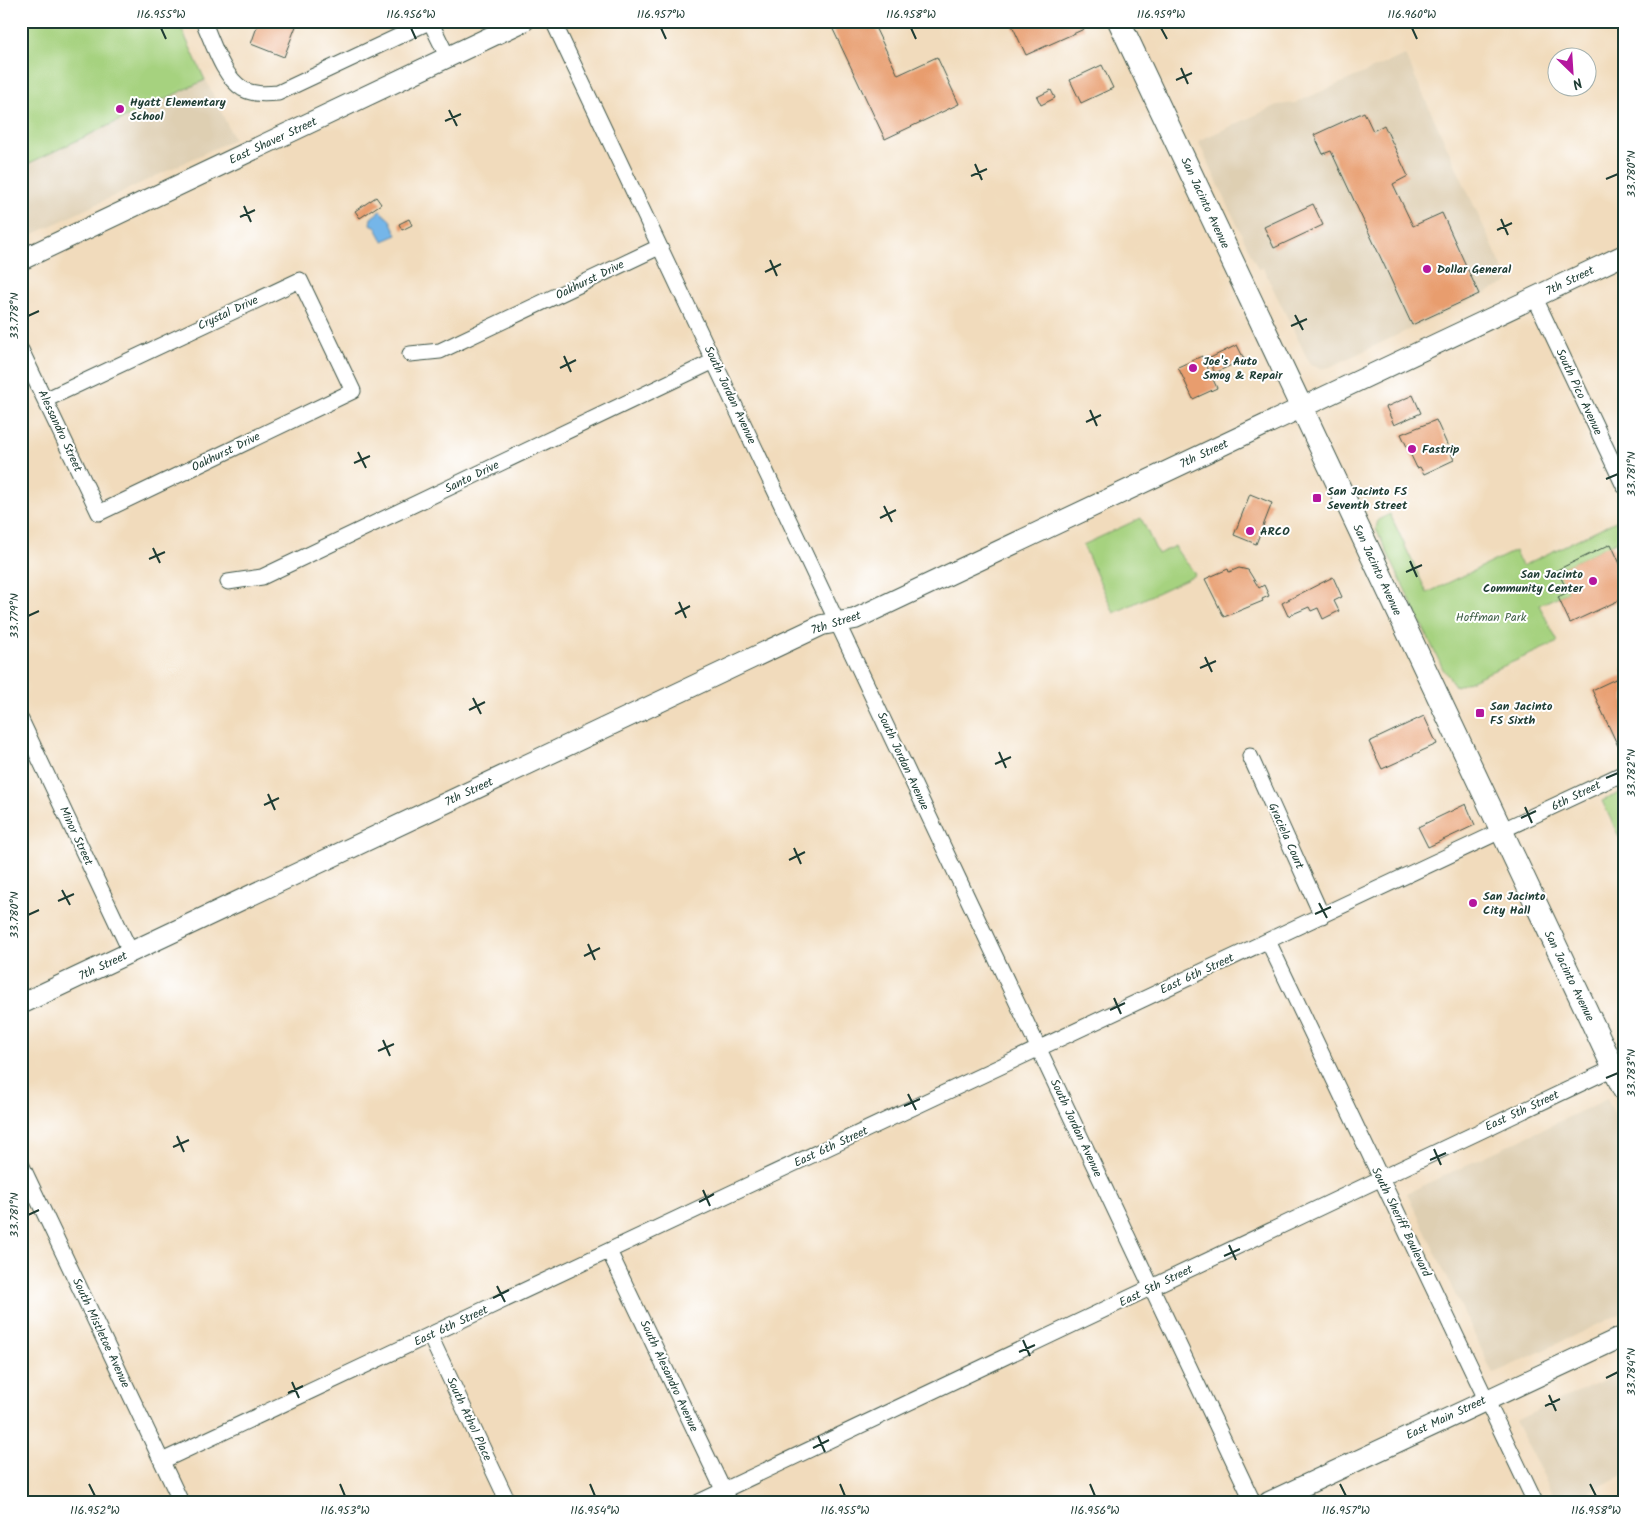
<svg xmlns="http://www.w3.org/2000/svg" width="1645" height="1523" font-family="Kalam,sans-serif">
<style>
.built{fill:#decfb2}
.green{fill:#a6d27f;stroke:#62885a}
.water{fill:#75b6e9;stroke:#4a7a8e}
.building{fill:#e89d6e}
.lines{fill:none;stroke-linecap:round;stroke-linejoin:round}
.minor-casing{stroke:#3e5548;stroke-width:17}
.tertiary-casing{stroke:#3e5548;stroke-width:22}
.secondary-casing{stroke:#3e5548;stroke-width:24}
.minor{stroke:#fff;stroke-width:15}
.tertiary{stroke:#fff;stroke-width:20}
.secondary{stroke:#fff;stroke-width:22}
.ticks{fill:none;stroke:#1f3d34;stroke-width:2}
.poi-dot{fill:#b5179e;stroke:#fff;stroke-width:2}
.labels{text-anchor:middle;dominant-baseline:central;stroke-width:4;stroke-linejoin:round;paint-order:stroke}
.poi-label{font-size:12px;font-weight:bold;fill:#1f3d34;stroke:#fff;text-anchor:start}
.street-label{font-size:12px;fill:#1f3d34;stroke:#fff}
.park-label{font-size:12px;fill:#416247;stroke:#fff}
.neatline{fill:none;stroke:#1f3d34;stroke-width:2}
.ticks-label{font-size:12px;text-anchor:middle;fill:#1f3d34}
</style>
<rect width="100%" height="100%" fill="#fff"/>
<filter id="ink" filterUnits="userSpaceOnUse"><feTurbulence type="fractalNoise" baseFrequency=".02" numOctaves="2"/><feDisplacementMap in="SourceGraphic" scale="10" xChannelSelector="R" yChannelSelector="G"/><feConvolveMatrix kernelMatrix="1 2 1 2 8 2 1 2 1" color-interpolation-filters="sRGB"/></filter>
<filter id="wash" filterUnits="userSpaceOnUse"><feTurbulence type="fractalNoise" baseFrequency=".0096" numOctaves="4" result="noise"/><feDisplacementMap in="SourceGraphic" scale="20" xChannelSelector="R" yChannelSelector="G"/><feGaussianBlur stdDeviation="1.12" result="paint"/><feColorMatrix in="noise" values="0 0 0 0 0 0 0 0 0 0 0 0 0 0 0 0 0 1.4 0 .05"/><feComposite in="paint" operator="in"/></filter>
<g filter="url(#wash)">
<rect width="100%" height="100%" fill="#f1dbbc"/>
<path class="built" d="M 21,21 L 178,21 L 234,139 L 21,240 Z
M 1405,55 L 1509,282 L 1330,367 L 1321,369 L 1310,364 L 1263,268 L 1258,269 L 1198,141 L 1278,105 L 1295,103 Z
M 1607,1099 L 1624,1134 L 1624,1312 L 1493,1374 L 1407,1193 Z
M 1624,1370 L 1624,1475 L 1566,1502 L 1557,1502 L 1515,1421 Z"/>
<path class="green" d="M 21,21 L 178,21 L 205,80 L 21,167 Z
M 1390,514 L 1427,593 L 1515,551 L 1522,566 L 1620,519 L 1624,528 L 1624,538 L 1557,570 L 1568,592 L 1539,605 L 1558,642 L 1456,687 L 1443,669 L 1376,529 L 1378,520 Z
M 1141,518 L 1158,554 L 1175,546 C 1180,558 1190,564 1195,575 L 1114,613 L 1083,545 Z
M 1624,791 L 1624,847 L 1602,801 Z"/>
<path class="water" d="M 380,211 L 390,220 L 397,235 L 383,241 L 375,226 L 370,224 L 371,218 Z"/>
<g id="blocks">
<path class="building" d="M 216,21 L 231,21 L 218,27 Z
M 259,21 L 298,21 L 284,57 L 251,44 Z
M 829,21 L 872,21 L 898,75 L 937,57 L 959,104 L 885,139 Z
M 1010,21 L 1081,21 L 1084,29 L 1026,55 Z
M 1102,65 L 1113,88 L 1081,103 L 1070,80 Z
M 1051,90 L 1055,98 L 1041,105 L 1037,97 Z
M 1364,112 L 1373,131 L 1384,125 L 1408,176 L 1393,184 L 1413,226 L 1442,213 L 1479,294 L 1412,325 L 1331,151 L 1323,154 L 1314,135 Z
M 376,197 L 381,204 L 360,218 L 355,211 Z
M 1313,204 L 1323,225 L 1274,248 L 1264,227 Z
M 409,219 L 412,225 L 402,230 L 399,224 Z
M 1237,345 L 1244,359 L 1215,373 L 1208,359 Z
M 1202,356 L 1217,388 L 1193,399 L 1178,367 Z
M 1413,395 L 1421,413 L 1394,425 L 1386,407 Z
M 1436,420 L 1454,460 L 1424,474 L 1420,467 L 1417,468 L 1401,434 Z
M 1250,494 L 1272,503 L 1256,544 L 1234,535 Z
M 1611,544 L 1621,566 L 1624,564 L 1624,598 L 1570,623 L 1558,597 L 1568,592 L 1557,570 Z
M 1239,568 L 1248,570 L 1259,588 L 1264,585 L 1269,596 L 1262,599 L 1263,601 L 1224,617 L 1205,579 L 1228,569 L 1229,572 Z
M 1333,577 L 1342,597 L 1334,601 L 1339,611 L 1323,619 L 1318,608 L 1311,611 L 1309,607 L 1288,616 L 1282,603 Z
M 1624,667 L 1624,743 L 1618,746 L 1592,690 L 1624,675 L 1621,669 Z
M 1424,716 L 1437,744 L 1382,769 L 1369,742 Z
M 1466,804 L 1475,825 L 1428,847 L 1418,827 Z"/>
</g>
</g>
<g filter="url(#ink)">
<use href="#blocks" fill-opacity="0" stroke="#3e5548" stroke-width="1"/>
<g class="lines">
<g class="minor-casing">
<path id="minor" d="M 203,21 C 213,42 222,76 243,89 C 254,95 267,94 278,93 L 431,21
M 430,21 L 448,58
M 553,21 L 1253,1502
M 1535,298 L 1624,486
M 21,350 L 99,513 L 353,391 L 300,280 L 45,400
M 410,354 L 440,351 L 659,247
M 228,582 L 262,577 L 714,361
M 21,720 L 131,953
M 1250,756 L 1322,916
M 1268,941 L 1535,1502
M 21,1164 L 181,1502
M 609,1251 L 729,1502
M 430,1336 L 508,1502
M 162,1461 L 1624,773
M 699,1502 L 1624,1063"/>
</g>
<g class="tertiary-casing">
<path id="tertiary" d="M 21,260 L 524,21
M 21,1004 L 822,625 L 855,619 L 1624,255
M 1269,1502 L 1624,1336"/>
</g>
<g class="secondary-casing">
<path id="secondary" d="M 1119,21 L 1624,1090"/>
</g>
<use href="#minor" class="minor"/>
<use href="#tertiary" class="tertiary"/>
<use href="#secondary" class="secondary"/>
</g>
</g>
<path class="ticks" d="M 161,28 L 166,39M 411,28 L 416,39M 661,28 L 666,39M 911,28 L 916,39M 1161,28 L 1167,39M 1412,28 L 1417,39M 1181,68 L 1188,84M 1176,80 L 1192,73M 449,110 L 457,126M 445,121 L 461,114M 975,164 L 982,180M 971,176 L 987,169M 1606,179 L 1618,174M 244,206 L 251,222M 240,217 L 255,210M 1501,219 L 1508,235M 1497,230 L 1512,223M 770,260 L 777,276M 765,272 L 781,264M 1295,315 L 1303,330M 28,316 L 39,311M 1291,326 L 1307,319M 564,356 L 571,372M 560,368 L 576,360M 1090,410 L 1097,426M 1086,422 L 1101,415M 358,452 L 366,468M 354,463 L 370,456M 1606,479 L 1618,474M 884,506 L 892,522M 880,518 L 896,510M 153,548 L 160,563M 149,559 L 165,552M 1410,561 L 1417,577M 1406,572 L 1422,565M 679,602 L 686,618M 675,614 L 690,606M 28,616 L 39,611M 1205,657 L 1212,672M 1200,668 L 1216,661M 473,698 L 481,714M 469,710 L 485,702M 999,752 L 1006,768M 995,764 L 1011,757M 1606,778 L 1618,773M 268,794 L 275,810M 264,805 L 279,798M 1525,807 L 1532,823M 1521,818 L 1536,811M 794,848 L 801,864M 789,860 L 805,852M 62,890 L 70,905M 58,901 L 74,894M 1319,903 L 1327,918M 1315,914 L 1331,907M 28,915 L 39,910M 588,944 L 595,960M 584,956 L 600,948M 1114,998 L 1121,1014M 1110,1010 L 1125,1003M 383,1040 L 390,1056M 378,1051 L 394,1044M 1606,1078 L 1618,1073M 908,1094 L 916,1110M 904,1106 L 920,1099M 177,1136 L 184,1152M 173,1147 L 189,1140M 1434,1149 L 1441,1165M 1430,1160 L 1446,1153M 703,1190 L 710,1206M 699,1202 L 714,1194M 28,1215 L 39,1210M 1229,1245 L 1236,1260M 1224,1256 L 1240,1249M 497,1286 L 505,1302M 493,1298 L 509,1290M 1023,1340 L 1030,1356M 1019,1352 L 1035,1345M 1606,1378 L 1618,1372M 292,1382 L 299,1398M 288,1393 L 303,1386M 1549,1395 L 1556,1411M 1545,1406 L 1560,1399M 818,1436 L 825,1452M 813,1448 L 829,1440M 89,1484 L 95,1496M 340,1484 L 345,1496M 590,1484 L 595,1496M 840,1484 L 845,1496M 1090,1484 L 1095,1496M 1340,1484 L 1346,1496M 1590,1484 L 1596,1496"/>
<g class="poi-dot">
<circle cx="120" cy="109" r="5"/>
<circle cx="1427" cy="269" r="5"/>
<circle cx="1193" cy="368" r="5"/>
<circle cx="1412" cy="449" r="5"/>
<rect x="1312" y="493" width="10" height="10" rx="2.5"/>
<circle cx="1250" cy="531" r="5"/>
<circle cx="1593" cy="581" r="5"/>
<rect x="1475" y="708" width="10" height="10" rx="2.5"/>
<circle cx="1473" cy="903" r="5"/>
</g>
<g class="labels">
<g class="poi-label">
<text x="130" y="102">Hyatt Elementary<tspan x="130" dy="14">School</tspan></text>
<text x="1437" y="269">Dollar General</text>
<text x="1203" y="361">Joe's Auto<tspan x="1203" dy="14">Smog &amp; Repair</tspan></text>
<text x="1422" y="449">Fastrip</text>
<text x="1327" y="491">San Jacinto FS<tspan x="1327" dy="14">Seventh Street</tspan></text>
<text x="1260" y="531">ARCO</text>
<text x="1583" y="574" text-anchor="end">San Jacinto<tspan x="1583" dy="14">Community Center</tspan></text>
<text x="1490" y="706">San Jacinto<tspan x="1490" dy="14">FS Sixth</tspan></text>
<text x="1483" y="896">San Jacinto<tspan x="1483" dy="14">City Hall</tspan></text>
</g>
<g class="street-label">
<text transform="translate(273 141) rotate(-25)">East Shaver Street</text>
<text transform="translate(1205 203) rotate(65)">San Jacinto Avenue</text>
<text transform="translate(590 280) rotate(-26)">Oakhurst Drive</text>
<text transform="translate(1570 281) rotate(-26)">7th Street</text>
<text transform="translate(228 313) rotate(-25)">Crystal Drive</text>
<text transform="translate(1579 392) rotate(65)">South Pico Avenue</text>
<text transform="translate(730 395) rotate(65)">South Jordan Avenue</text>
<text transform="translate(60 431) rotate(65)">Alessandro Street</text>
<text transform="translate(226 452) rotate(-26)">Oakhurst Drive</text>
<text transform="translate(1204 454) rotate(-25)">7th Street</text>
<text transform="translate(472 477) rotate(-26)">Santo Drive</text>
<text transform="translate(1377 570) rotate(65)">San Jacinto Avenue</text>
<text transform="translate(836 623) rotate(-18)">7th Street</text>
<text transform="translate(903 761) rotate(65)">South Jordan Avenue</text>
<text transform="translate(469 792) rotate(-25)">7th Street</text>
<text transform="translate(1576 796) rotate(-26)">6th Street</text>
<text transform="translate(76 836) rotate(65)">Minor Street</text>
<text transform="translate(1286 836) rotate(66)">Graciela Court</text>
<text transform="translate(103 966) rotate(-25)">7th Street</text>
<text transform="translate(1197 974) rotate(-25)">East 6th Street</text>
<text transform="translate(1569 976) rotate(64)">San Jacinto Avenue</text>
<text transform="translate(1522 1111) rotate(-25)">East 5th Street</text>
<text transform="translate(1076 1128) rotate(65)">South Jordan Avenue</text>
<text transform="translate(831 1147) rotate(-25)">East 6th Street</text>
<text transform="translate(1401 1222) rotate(64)">South Sheriff Boulevard</text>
<text transform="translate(1156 1286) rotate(-26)">East 5th Street</text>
<text transform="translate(451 1326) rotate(-25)">East 6th Street</text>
<text transform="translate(101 1333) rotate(65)">South Mistletoe Avenue</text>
<text transform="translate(669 1376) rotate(65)">South Alesandro Avenue</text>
<text transform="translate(1446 1418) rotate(-25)">East Main Street</text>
<text transform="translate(469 1419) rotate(65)">South Athol Place</text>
</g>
<g class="park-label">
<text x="1491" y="617">Hoffman Park</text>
</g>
</g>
<rect width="1645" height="1523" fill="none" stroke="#fff" stroke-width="55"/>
<g transform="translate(1572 72) rotate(155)"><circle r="24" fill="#ffffff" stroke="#a5b1ae"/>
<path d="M0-4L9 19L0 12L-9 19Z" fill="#b5179e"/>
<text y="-8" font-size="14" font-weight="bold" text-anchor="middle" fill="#1f3d34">N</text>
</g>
<rect x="28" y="28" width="1590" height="1468" class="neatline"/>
<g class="ticks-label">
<text x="161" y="18">116.955°W</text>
<text x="411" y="18">116.956°W</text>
<text x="661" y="18">116.957°W</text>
<text x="911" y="18">116.958°W</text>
<text x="1161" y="18">116.959°W</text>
<text x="1412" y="18">116.960°W</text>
<text transform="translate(1631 174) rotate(-90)" y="4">33.780°N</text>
<text transform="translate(14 316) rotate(-90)" y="4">33.778°N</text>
<text transform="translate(1631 474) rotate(-90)" y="4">33.781°N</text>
<text transform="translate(14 616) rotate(-90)" y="4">33.779°N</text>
<text transform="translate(1631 773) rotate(-90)" y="4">33.782°N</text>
<text transform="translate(14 915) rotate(-90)" y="4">33.780°N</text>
<text transform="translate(1631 1073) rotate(-90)" y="4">33.783°N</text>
<text transform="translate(14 1215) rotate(-90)" y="4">33.781°N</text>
<text transform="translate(1631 1372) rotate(-90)" y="4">33.784°N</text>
<text x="95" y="1514">116.952°W</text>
<text x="345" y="1514">116.953°W</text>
<text x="595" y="1514">116.954°W</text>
<text x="845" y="1514">116.955°W</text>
<text x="1095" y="1514">116.956°W</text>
<text x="1346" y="1514">116.957°W</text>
<text x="1596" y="1514">116.958°W</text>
</g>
</svg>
